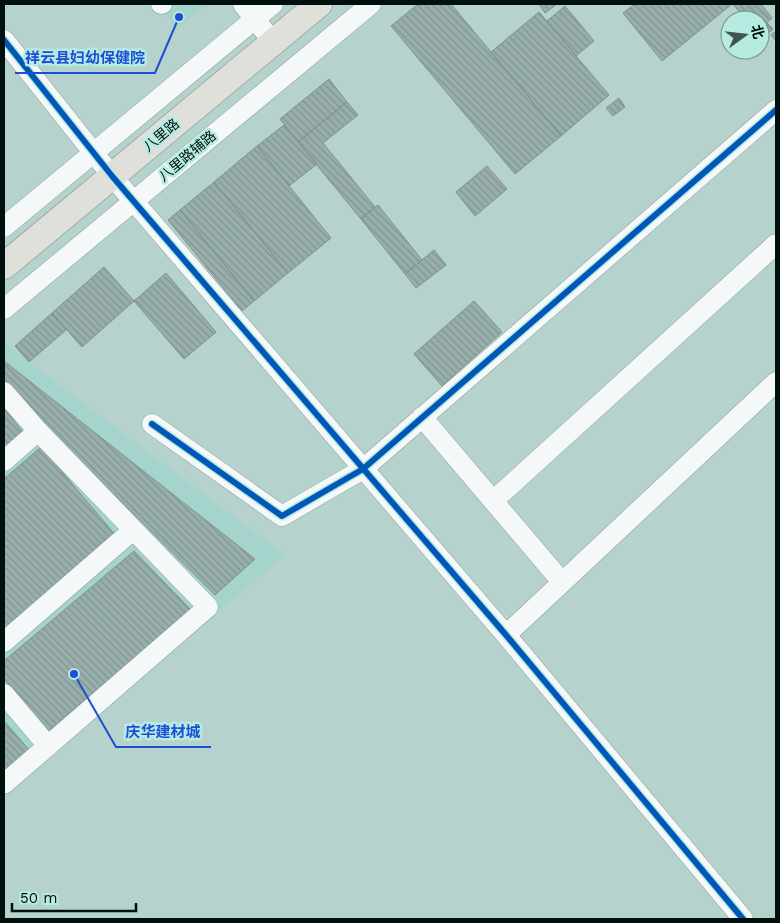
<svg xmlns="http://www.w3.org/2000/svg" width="780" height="923" font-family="'Work Sans','Noto Sans SC',sans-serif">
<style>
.built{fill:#a5d4cc}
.building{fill:url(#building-back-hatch);stroke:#7d938f}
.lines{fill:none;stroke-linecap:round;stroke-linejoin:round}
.minor-casing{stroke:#889f9b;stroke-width:21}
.major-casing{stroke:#a0aeab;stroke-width:28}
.minor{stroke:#f4f8f8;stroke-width:20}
.major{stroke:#e0e0db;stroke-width:26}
.cycleway-casing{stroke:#b6ebe1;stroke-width:9}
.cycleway{stroke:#0057b8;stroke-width:6}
.labels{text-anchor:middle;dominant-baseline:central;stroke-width:5;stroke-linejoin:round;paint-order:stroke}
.street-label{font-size:14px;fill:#00100d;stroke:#b6ebe1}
.leader{fill:none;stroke:#1d4ed8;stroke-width:2}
.callout-dot{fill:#1d4ed8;stroke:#b6ebe1;stroke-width:2}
.callout-label{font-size:15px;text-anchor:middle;font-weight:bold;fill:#1d4ed8;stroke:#b6ebe1;stroke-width:5;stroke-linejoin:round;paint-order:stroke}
</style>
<defs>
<pattern id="building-back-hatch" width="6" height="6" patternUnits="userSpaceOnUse" patternTransform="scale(1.25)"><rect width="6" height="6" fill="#98aeaa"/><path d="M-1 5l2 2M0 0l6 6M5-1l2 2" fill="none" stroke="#819591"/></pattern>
</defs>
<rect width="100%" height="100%" fill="#b6d2cd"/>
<path class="built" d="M 155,4 L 207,4 L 177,29 Z
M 4,343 L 285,555 L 4,794 Z"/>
<path class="building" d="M 418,4 L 451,4 L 561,136 L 515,174 L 391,26 Z
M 539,4 L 557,4 L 545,13 Z
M 635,4 L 732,4 L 662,61 L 623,13 Z
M 733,4 L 761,4 L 772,18 L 760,29 L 760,20 L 746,20 Z
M 565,6 L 594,41 L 576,56 L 547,21 Z
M 539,12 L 609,95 L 561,136 L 491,52 Z
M 767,23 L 773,29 L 760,41 L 760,29 Z
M 776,31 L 776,41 L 771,35 Z
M 329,79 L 347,102 L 298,142 L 280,119 Z
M 619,98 L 625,107 L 613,116 L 606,108 Z
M 347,102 L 358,115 L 323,143 L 375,207 L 361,219 L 298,142 Z
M 284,125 L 317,164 L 289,186 L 257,146 Z
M 257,146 L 331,238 L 288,273 L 214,182 Z
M 487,166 L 507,189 L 475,216 L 456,192 Z
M 214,182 L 288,273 L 254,301 L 180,210 Z
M 378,205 L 422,260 L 405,274 L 361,219 Z
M 180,210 L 254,301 L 242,311 L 168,220 Z
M 434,250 L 446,265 L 416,288 L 405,274 Z
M 104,267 L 134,301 L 82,347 L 52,313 Z
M 166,273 L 216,332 L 184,359 L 134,301 Z
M 474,301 L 502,332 L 442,386 L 414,354 Z
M 52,313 L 66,330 L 29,362 L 15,346 Z
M 4,361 L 255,559 L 215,595 L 4,385 Z
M 4,408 L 25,435 L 4,452 Z
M 41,447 L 117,537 L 4,633 L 4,479 Z
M 134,551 L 191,610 L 48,731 L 4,679 L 4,661 Z
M 4,721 L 30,751 L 4,772 Z"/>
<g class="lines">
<g class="minor-casing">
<path id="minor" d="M 161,4 L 162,4
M 243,4 L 273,42
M 4,40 L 112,176 L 506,635 L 743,919
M 4,227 L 273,4
M 4,309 L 371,4
M 4,392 L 38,431 L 208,607 L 4,784
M 422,417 L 562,582
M 152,424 L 282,516 L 363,469 L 776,110
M 4,461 L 38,431
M 493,501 L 776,244
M 506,635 L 776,382
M 4,642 L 133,530
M 4,694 L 48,746"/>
</g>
<g class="major-casing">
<path id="major" d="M 4,266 L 319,4"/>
</g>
<use href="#minor" class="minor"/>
<use href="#major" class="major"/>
<g class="cycleway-casing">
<path id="cycleway" d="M 4,40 L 112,176 L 506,635 L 743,919
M 152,424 L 282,516 L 363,469 L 776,110"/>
</g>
<use href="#cycleway" class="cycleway"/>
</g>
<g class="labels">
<g class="street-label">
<text transform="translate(161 135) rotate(-40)">八里路</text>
<text transform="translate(187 156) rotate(-40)">八里路辅路</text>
</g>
</g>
<path class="leader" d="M179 17L155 73H15M74 674L116 747H211"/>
<g class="callout-dot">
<circle cx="179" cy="17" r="5"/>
<circle cx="74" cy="674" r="5"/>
</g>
<g class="callout-label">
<text x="85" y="63">祥云县妇幼保健院</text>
<text x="163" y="737">庆华建材城</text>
</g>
<rect width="780" height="923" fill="none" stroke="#00100d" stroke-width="10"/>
<g transform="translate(745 35) rotate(75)"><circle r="24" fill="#b6ebe1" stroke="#6d938c"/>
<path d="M0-4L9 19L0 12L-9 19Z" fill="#405450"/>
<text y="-8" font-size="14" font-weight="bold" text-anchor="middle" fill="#00100d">北</text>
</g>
<path d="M12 903v8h124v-8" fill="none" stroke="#00100d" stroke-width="2.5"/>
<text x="20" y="903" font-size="15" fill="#00100d" stroke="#b6ebe1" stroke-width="4" paint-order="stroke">50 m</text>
</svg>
